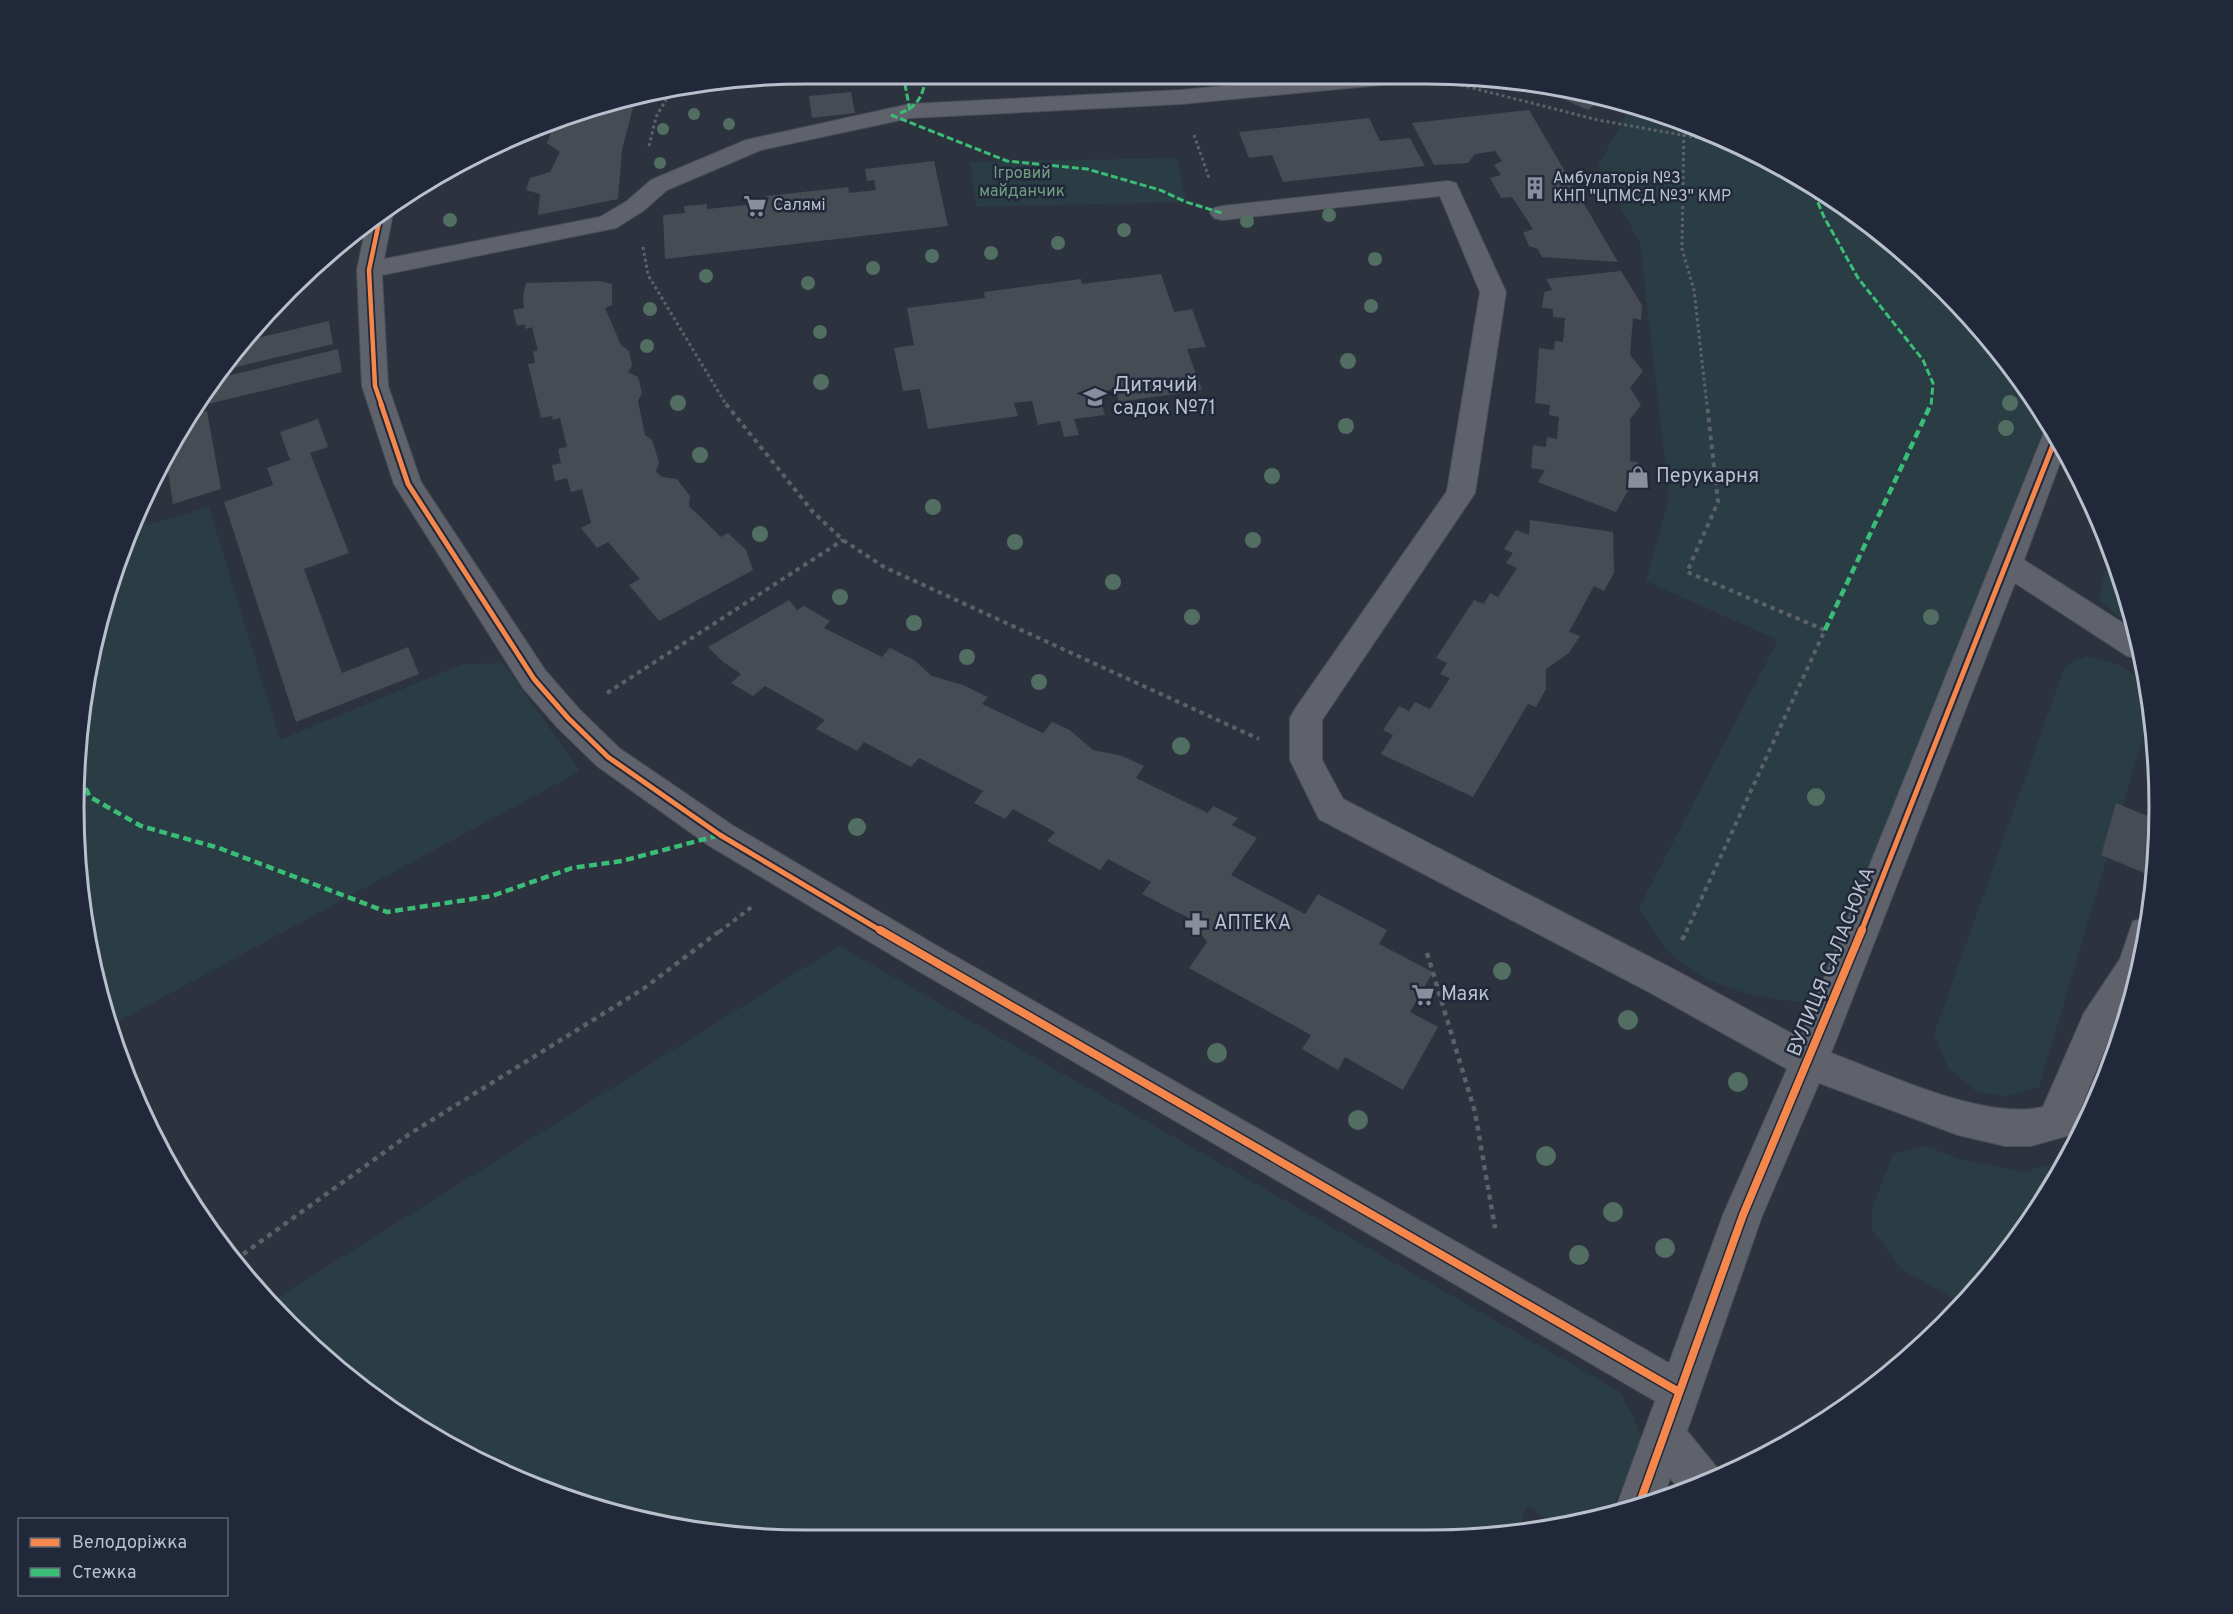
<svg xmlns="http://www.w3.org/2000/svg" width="2233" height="1614" font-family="Overpass,sans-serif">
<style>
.green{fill:#2a3d44}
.building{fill:#464b54}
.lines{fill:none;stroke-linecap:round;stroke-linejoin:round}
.minor-casing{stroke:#4a4e56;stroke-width:2}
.path-far2{stroke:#5c6167;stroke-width:3;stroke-dasharray:3 3;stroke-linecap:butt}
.path-far1{stroke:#5c6167;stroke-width:4;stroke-dasharray:4.5 4.5;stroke-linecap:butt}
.path{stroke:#5c6167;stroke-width:4.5;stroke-dasharray:5 5;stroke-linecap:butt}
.minor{fill:#5f626b;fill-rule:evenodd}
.quiet-far1{stroke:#3abd76;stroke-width:3;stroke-dasharray:7 3;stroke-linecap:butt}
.quiet{stroke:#3abd76;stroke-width:4.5;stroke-dasharray:8 4.5;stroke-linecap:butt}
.cycleway-far2-casing{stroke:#202839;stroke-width:8}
.cycleway-far1-casing{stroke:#202839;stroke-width:9}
.cycleway-casing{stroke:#202839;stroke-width:11}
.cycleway-far2{stroke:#f5874c;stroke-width:4.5}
.cycleway-far1{stroke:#f5874c;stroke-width:5}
.cycleway{stroke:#f5874c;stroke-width:8}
.tree{fill:#526e62}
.labels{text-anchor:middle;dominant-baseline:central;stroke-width:5;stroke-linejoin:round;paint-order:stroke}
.far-park-label{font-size:16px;fill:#709e80;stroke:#202839}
.far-poi-label{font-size:16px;fill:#b9bfcd;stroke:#202839;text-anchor:start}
.poi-label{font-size:20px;fill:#b9bfcd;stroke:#202839;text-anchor:start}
.street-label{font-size:20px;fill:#b9bfcd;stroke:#202839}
.rim{fill:none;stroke:#b9bfcd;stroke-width:3}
</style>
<rect width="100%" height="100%" fill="#2d333e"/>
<path class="green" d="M 1631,106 L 1706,129 L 1793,172 L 1909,255 L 1978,324 L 2044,417 L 2045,426 L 1817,1003 C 1764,1000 1713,991 1671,954 C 1659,942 1649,922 1639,908 L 1778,640 L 1646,581 L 1669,498 L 1640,243 L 1598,166 Z
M 1177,158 L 1186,202 L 976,207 L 970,162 Z
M 145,494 L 147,525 L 209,507 L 280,740 L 463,664 L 503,663 L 580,771 L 110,1026 L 99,997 L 80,903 L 80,711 L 99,617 Z
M 2110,547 L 2121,572 L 2132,622 L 2119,617 L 2099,600 Z
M 2087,656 C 2119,663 2144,671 2152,707 L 2039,1087 L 2005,1097 L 1976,1091 L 1948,1068 L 1934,1034 L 2065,666 Z
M 839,946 L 1619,1391 L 1632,1414 L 1643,1443 L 1611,1510 L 1558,1525 L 1527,1506 L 1516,1534 L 759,1539 L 617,1516 L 482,1465 L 360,1389 L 269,1303 Z
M 1924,1146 L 1960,1159 L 2025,1172 L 2068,1158 L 2008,1254 L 1962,1303 L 1901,1269 L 1872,1229 L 1872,1209 L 1893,1154 Z"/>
<path class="building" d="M 1529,84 L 1569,88 L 1603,98 L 1588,110 Z
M 851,92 L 855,113 L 812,118 L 809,96 Z
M 636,96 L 622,150 L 618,199 L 538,215 L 540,194 L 526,190 L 530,178 L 550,172 L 560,152 L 547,143 L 555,122 L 617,99 Z
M 1529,110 L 1618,262 L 1542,257 L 1538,249 L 1529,246 L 1523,233 L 1533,229 L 1512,197 L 1501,198 L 1490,178 L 1501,175 L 1494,165 L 1502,161 L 1495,151 L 1475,154 L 1468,163 L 1434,165 L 1412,123 Z
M 1369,118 L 1380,141 L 1410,138 L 1425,166 L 1283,182 L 1272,155 L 1249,158 L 1239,132 Z
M 934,161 L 948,226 L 665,259 L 663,215 L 685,213 L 684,206 L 707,204 L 707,209 L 767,203 L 766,196 L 848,187 L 849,193 L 876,190 L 874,180 L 867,181 L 865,169 Z
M 1621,271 L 1642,305 L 1641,320 L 1633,318 L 1630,355 L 1643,371 L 1630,388 L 1641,405 L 1630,419 L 1630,461 L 1638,462 L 1637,475 L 1616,512 L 1538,482 L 1545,470 L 1531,468 L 1533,445 L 1546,447 L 1547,437 L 1557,439 L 1558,427 L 1559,417 L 1549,415 L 1550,405 L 1535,403 L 1539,348 L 1554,350 L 1555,341 L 1563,342 L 1565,318 L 1553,317 L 1553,309 L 1542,308 L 1544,292 L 1552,290 L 1546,279 Z
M 1161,274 L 1174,312 L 1192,309 L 1206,347 L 1187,349 L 1202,390 L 1119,402 L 1115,389 L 1098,392 L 1105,415 L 1074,419 L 1079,435 L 1064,437 L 1060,421 L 1038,425 L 1032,401 L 1014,403 L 1018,416 L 928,429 L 920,389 L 903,391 L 894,348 L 914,345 L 907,308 L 985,298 L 984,292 L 1081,279 L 1082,284 Z
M 600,281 L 612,284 L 612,305 L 605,308 L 621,345 L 629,351 L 632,366 L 628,372 L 638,377 L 642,393 L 638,401 L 645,435 L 652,440 L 659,462 L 656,472 L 662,477 L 677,479 L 690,496 L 689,506 L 721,537 L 728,533 L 746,550 L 753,570 L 659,621 L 629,585 L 640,579 L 608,542 L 597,548 L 581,528 L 591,523 L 582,489 L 571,492 L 567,478 L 555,481 L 552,465 L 561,463 L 558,449 L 567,447 L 560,418 L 553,420 L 552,416 L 541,418 L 528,364 L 535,363 L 533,352 L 538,350 L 536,343 L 532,327 L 526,329 L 525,324 L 517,326 L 513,310 L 524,308 L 523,296 L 526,283 Z
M 329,321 L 333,344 L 224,370 L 244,341 Z
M 338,349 L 342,372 L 208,404 L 208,399 L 205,400 L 219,378 Z
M 207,411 L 221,489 L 173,504 L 166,458 L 195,414 Z
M 318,419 L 328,447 L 310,453 L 349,553 L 304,569 L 342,673 L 408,647 L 419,674 L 296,722 L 224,502 L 273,485 L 267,468 L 290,460 L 280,432 Z
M 1530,520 L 1613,532 L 1614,573 L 1604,591 L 1594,586 L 1569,632 L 1580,636 L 1569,653 L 1546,669 L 1546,689 L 1536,707 L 1528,704 L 1473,797 L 1381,754 L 1393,735 L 1383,730 L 1399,706 L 1409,711 L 1415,702 L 1430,709 L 1450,678 L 1440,674 L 1447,663 L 1436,658 L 1474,600 L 1484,604 L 1490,593 L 1498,597 L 1517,568 L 1506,563 L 1513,553 L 1504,549 L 1516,530 L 1529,535 Z
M 789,600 L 797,610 L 804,606 L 830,621 L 824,628 L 882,657 L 890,648 L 914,660 L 932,676 L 963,685 L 988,697 L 982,704 L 1043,733 L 1052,722 L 1070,730 L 1093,750 L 1122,756 L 1144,766 L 1136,778 L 1208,813 L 1213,806 L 1238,818 L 1232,825 L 1257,838 L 1231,875 L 1305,914 L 1318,894 L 1387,930 L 1379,944 L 1433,972 L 1410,1012 L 1438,1027 L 1403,1090 L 1345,1057 L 1338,1070 L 1302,1049 L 1311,1035 L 1189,968 L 1207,942 L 1187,917 L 1142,894 L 1151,882 L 1108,859 L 1100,870 L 1047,841 L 1055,832 L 1013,809 L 1005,819 L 974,803 L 983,791 L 919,758 L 911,767 L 864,742 L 857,751 L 816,729 L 825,720 L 765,686 L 753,696 L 731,683 L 741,674 L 722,661 L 708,647 Z
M 2116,803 L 2157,820 L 2158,855 L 2154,877 L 2101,855 Z"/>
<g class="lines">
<g class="minor-casing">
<path id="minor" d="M 1359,74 L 1434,74 L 1431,79 L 1423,81 L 1181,104 L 910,118 L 761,150 L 667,190 L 643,211 L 616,228 L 382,275 L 388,386 L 421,482 L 545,670 L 579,709 L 619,748 L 732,825 L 939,947 L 1669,1363 L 1723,1215 L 1787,1069 L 1649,992 L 1319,819 L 1290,760 L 1290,718 L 1295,709 L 1447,491 L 1480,292 L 1440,196 L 1222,220 L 1214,218 L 1210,213 L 1214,208 L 1222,206 L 1448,181 L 1456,183 L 1506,292 L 1475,493 L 1322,720 L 1322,760 L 1343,799 L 1675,970 L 1800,1038 L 2043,435 L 2047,428 L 2052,427 L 2065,449 L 2024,560 L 2134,630 L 2141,659 L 2127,656 L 2015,583 L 1831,1053 C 1888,1074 1984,1121 2043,1107 L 2084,1013 L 2120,959 L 2133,921 L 2148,918 L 2134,997 L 2110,1036 L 2070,1135 L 2031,1146 L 2005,1146 L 1958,1135 L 1819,1083 L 1762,1216 L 1687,1431 L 1719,1470 L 1722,1477 L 1681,1491 L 1670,1478 L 1664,1496 L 1621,1508 L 1618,1502 L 1655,1401 L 915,969 L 708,845 L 597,766 L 557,727 L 523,688 L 394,484 L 362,386 L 357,270 L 366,226 L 388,207 L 393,213 L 384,259 L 600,217 L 627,201 L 651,180 L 746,140 L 910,104 L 1181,90 Z"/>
</g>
<path class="path-far2" d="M 1461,85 L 1598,120 L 1738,145
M 1684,122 L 1682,249 L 1694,290 L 1707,406
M 1194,135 L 1209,178
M 649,146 L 656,117 L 671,91
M 643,247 L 648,275 L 727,406"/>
<path class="path-far1" d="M 726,404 L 813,512 L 843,540 L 884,567 L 1259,739
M 607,693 L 843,540
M 719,932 L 753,906
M 1686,932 L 1825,630 L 1687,572 L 1718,502 L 1707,404"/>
<path class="path" d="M 1682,940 L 1687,930
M 1427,953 L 1475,1112 L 1495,1228
M 235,1260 L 411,1133 L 643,989 L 721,930"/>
<use href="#minor" class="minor"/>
<path class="quiet-far1" d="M 903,74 L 910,111
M 900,113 C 919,107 924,93 926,74
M 891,115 L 1007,161 L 1087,169 L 1160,190 L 1186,202 L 1222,213
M 1810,184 L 1824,217 L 1858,278 L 1923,360 L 1933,383 L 1931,406"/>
<path class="quiet" d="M 1825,630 L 1931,404
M 80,777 L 90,797 L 141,826 L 219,848 L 387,912 L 492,896 L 572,868 L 622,861 L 720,835"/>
<g class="cycleway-far2-casing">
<path id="cycleway-far2" d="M 381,213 L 369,270 L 375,386 L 382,406"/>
</g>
<g class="cycleway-far1-casing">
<path id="cycleway-far1" d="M 381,404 L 408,484 L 534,679 L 568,718 L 608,757 L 720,835 L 883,932
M 1861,932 L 2057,435"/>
</g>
<g class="cycleway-casing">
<path id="cycleway" d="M 880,930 L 1679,1392
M 1640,1502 L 1743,1215 L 1862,930"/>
</g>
<use href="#cycleway-far2" class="cycleway-far2"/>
<use href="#cycleway-far1" class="cycleway-far1"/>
<use href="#cycleway" class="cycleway"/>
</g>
<g class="tree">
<circle cx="694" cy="114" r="6"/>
<circle cx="729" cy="124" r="6"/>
<circle cx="663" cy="129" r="6"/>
<circle cx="660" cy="163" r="6"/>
<circle cx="1329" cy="215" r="7"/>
<circle cx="450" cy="220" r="7"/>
<circle cx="1247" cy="221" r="7"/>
<circle cx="1124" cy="230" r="7"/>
<circle cx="1058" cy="243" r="7"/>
<circle cx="991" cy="253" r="7"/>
<circle cx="932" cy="256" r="7"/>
<circle cx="1375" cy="259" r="7"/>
<circle cx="873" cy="268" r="7"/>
<circle cx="706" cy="276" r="7"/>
<circle cx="808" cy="283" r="7"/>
<circle cx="1371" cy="306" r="7"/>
<circle cx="650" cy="309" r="7"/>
<circle cx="820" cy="332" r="7"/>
<circle cx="647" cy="346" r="7"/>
<circle cx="1348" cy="361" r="8"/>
<circle cx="821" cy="382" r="8"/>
<circle cx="678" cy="403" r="8"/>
<circle cx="2010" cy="403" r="8"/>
<circle cx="1346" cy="426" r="8"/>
<circle cx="2006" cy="428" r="8"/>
<circle cx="700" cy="455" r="8"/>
<circle cx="1272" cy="476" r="8"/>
<circle cx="933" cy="507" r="8"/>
<circle cx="760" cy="534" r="8"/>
<circle cx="1253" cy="540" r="8"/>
<circle cx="1015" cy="542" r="8"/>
<circle cx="1113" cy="582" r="8"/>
<circle cx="840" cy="597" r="8"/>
<circle cx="1192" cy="617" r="8"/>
<circle cx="1931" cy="617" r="8"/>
<circle cx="914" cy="623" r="8"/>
<circle cx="967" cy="657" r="8"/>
<circle cx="1039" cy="682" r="8"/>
<circle cx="1181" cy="746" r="9"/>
<circle cx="1816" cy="797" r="9"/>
<circle cx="857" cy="827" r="9"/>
<circle cx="1502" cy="971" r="9"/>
<circle cx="1628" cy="1020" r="10"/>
<circle cx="1217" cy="1053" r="10"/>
<circle cx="1738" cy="1082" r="10"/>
<circle cx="1358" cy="1120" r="10"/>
<circle cx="1546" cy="1156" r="10"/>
<circle cx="1613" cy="1212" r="10"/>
<circle cx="1665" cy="1248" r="10"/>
<circle cx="1579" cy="1255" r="10"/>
</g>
<defs>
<g id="building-bare" transform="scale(1.8)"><path d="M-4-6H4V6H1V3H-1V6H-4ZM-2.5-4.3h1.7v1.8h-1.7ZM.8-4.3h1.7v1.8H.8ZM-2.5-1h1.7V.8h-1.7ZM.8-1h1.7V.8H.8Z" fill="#888e9b" stroke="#202839" stroke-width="2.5" paint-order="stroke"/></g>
<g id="supermarket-bare" transform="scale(1.8)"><path d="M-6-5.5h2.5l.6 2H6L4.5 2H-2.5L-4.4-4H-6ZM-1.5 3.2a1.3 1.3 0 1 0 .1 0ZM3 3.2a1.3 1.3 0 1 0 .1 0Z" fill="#888e9b" stroke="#202839" stroke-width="2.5" paint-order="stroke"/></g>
<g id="school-bare" transform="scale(1.8)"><path d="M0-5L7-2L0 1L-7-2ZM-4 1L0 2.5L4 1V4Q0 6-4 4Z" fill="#888e9b" stroke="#202839" stroke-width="2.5" paint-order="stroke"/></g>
<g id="shop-bare" transform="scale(1.8)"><path d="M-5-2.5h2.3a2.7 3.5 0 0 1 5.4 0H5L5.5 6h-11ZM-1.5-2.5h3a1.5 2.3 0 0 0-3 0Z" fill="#888e9b" stroke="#202839" stroke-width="2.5" paint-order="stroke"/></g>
<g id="pharmacy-bare" transform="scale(1.8)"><path d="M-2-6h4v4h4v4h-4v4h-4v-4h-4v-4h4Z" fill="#888e9b" stroke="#202839" stroke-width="2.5" paint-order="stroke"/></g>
</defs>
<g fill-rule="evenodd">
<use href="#building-bare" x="1535" y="188"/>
<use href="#supermarket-bare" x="755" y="206"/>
<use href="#school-bare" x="1095" y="397"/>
<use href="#shop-bare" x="1638" y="477"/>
<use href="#pharmacy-bare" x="1196" y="924"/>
<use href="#supermarket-bare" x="1423" y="995"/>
</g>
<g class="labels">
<g class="far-park-label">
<text x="1022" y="174">Ігровий<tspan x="1022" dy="18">майданчик</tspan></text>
</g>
<g class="far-poi-label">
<text x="1553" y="179">Амбулаторія №3<tspan x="1553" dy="18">КНП "ЦПМСД №3" КМР</tspan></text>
<text x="773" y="206">Салямі</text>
</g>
<g class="poi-label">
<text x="1113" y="386">Дитячий<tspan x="1113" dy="23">садок №71</tspan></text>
<text x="1656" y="477">Перукарня</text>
<text x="1214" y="924">АПТЕКА</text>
<text x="1441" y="995">Маяк</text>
</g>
<g class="street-label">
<text transform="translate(1832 962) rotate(-68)">ВУЛИЦЯ САЛАСЮКА</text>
</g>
</g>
<path d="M0 0H2233V1614H0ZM807 84H1426A723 723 0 0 1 2149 807V807A723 723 0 0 1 1426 1530H807A723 723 0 0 1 84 807V807A723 723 0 0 1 807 84Z" fill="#202839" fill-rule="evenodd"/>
<path class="rim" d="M807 84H1426A723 723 0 0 1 2149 807V807A723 723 0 0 1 1426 1530H807A723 723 0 0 1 84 807V807A723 723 0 0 1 807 84Z"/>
<rect x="18" y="1518" width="210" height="78" fill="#202839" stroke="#5d6474" stroke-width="1.5"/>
<rect x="30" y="1538" width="30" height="9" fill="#f5874c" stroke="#5d6474" stroke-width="1.5"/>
<text x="72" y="1548" font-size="18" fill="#b9bfcd">Велодоріжка</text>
<rect x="30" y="1568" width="30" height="9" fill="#3abd76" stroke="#5d6474" stroke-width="1.5"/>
<text x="72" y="1578" font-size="18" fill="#b9bfcd">Стежка</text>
</svg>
